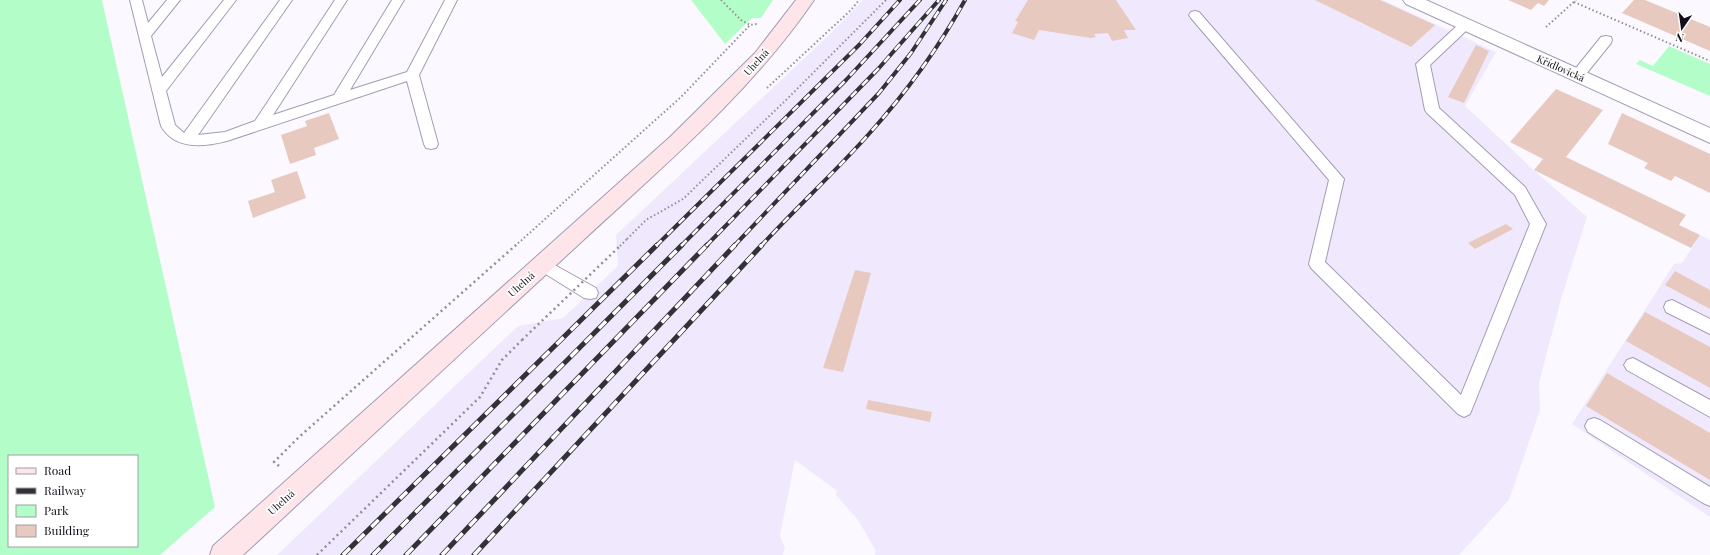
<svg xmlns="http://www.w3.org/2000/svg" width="1710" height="555" font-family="'Playfair Display',serif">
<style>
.built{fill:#f0e9fe}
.green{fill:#b3fec8;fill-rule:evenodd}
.building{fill:#e7c9bf}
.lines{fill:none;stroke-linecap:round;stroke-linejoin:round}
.lane-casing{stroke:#a39cb4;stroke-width:2}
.street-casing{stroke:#a39cb4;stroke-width:2}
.secondary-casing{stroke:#a39cb4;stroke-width:2}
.path-far1{stroke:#918f96;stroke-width:2;stroke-dasharray:1.5 2.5;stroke-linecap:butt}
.path{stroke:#918f96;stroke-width:2.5;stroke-dasharray:2 3.5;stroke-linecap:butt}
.lane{fill:#fff;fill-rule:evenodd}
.street{fill:#fff;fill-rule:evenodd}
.secondary{fill:#fee5ea;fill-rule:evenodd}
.rail-far1-casing{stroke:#333038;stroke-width:4}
.rail-casing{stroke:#333038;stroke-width:5}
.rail-far1{stroke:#fff;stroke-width:2.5;stroke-dasharray:8;stroke-linecap:butt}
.rail{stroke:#fff;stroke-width:3.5;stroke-dasharray:10;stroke-linecap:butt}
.path-bridge-far1{stroke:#918f96;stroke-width:2;stroke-dasharray:1.5 2.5;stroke-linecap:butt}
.path-bridge{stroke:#918f96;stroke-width:2.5;stroke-dasharray:2 3.5;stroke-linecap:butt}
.labels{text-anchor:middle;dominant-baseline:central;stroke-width:3.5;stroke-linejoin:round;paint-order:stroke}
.street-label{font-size:10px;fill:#120f18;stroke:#fff}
</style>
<rect width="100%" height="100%" fill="#fbf9ff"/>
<path class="built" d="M 863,0 L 1383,0 L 1496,52 L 1465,106 L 1534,170 L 1587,217 L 1561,299 L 1539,383 L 1540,410 L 1509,500 L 1459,555 L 875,555 L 876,551 L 858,520 L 836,495 L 837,491 L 795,460 L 780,536 L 785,548 L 783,555 L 277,555 L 518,326 L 563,318 L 618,266 L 616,235 L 829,35 Z
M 1700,235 L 1710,240 L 1710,517 L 1572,424 L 1674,264 L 1682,263 Z"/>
<path class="green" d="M 0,0 L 102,0 L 215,507 L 160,555 L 0,555 ZM 9,456 L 137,456 L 137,546 L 9,546 Z
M 691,0 L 773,0 L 761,18 L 752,18 L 725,44 Z
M 1669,46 L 1710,64 L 1710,96 L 1636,64 L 1640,60 L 1653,66 Z"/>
<path class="building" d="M 1028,0 L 1116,0 L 1136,30 L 1124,30 L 1128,38 L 1112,41 L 1108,33 L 1094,34 L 1096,37 L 1091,38 L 1039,30 L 1034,40 L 1012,33 L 1018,22 L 1015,21 Z
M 1315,0 L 1380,0 L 1435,25 L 1411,47 Z
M 1508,0 L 1549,0 L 1544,6 L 1538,3 L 1531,10 Z
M 1634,0 L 1645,0 L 1710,27 L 1710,51 L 1622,13 Z
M 1476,45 L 1489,51 L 1464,103 L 1448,97 Z
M 1556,89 L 1603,110 L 1566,157 L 1686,215 L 1679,225 L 1700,235 L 1691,248 L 1534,170 L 1543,159 L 1510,142 Z
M 329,113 L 339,139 L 314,148 L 316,155 L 290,164 L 281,135 L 307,126 L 305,121 Z
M 1622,113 L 1710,154 L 1710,193 L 1675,176 L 1671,181 L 1644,168 L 1648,163 L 1608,144 Z
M 297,171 L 306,198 L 253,218 L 248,201 L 275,192 L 271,180 Z
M 1506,224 L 1513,229 L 1475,249 L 1468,243 Z
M 855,270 L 871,273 L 843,372 L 823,368 Z
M 1675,271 L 1710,290 L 1710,309 L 1665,285 Z
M 1645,312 L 1710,347 L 1710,388 L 1626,341 Z
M 1607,373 L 1710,433 L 1710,480 L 1586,406 Z
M 868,400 L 932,412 L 930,422 L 866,409 Z"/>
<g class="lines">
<g class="lane-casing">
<path id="lane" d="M 130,0 L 142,0 L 148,23 L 167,0 L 180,0 L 151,36 L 162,77 L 224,0 L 236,0 L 166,91 L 175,125 L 184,133 L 280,0 L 292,0 L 198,135 L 225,132 L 255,121 L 335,0 L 347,0 L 273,115 L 334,95 L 392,0 L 404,0 L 350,90 L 407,72 L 445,0 L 457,0 L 419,75 L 438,144 L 436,148 L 431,149 L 426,148 L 424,144 L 407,81 L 227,141 C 203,147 175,150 161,126 Z
M 1195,11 L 1199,12 L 1344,179 L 1325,262 L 1461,395 L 1530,224 L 1515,195 L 1427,113 L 1425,110 L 1416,64 L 1461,22 L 1469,22 L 1471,25 L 1469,28 L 1430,65 L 1439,108 L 1525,187 L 1546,224 L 1470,414 L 1464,417 L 1458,414 L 1311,268 L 1309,264 L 1329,180 L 1191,18 L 1189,15 L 1191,12 Z
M 1606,36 L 1611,37 L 1612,40 L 1611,43 L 1582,79 L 1577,80 L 1572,79 L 1570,76 L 1572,73 L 1601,37 Z
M 542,258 L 596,288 L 598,293 L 596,298 L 590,299 L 584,298 L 536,268 L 534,264 L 536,260 Z
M 1672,300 L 1710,319 L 1710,334 L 1666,312 L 1664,307 L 1666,302 Z
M 1633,358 L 1710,400 L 1710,417 L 1627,370 L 1624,365 L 1627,360 Z
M 1594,418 L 1600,420 L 1710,487 L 1710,506 L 1703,503 L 1588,432 L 1585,426 L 1588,420 Z"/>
</g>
<g class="street-casing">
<path id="street" d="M 1403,0 L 1426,0 L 1710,128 L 1710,143 L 1406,4 Z"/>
</g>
<g class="secondary-casing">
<path id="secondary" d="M 796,0 L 814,0 C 750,94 661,168 578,245 C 466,348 354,452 243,555 L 210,555 L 213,546 L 670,137 L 755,53 Z"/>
</g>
<path class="path-far1" d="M 721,0 L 741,20 L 750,25
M 1574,2 L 1710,61
M 1546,27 L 1576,0
M 767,88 L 851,10 L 859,0
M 627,239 L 646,220 L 683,199 L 786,100 L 886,0
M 515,246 L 681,97 L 750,25 L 757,24"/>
<path class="path" d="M 279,466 L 274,462 L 299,437 L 516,245
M 317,555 L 480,397 L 502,360 L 522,340"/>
<use href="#lane" class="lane"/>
<use href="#street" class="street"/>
<use href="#secondary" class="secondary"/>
<g class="rail-far1-casing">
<path id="rail-far1" d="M 656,246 L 859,45 L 900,0
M 681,246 L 846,80 L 920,0
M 706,246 L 879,68 L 939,0
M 734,246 L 879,93 L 911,53 L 946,0
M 761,246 C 796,208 834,173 868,135 C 905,94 938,49 965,0"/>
</g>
<g class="rail-casing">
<path id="rail" d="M 343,555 L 657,245
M 373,555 L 682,245
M 406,555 L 707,245
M 442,555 L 735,245
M 474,555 L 762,245"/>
</g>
<use href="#rail-far1" class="rail-far1"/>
<use href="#rail" class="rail"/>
<path class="path-bridge-far1" d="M 620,246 L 627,239"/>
<path class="path-bridge" d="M 522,340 L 621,245"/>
</g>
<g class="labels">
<g class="street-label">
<text transform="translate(756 62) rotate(-48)">Uhelná</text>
<text transform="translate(1561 68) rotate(24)">Křídlovická</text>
<text transform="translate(521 284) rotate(-42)">Uhelná</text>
<text transform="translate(281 502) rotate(-42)">Uhelná</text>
</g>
</g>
<rect x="8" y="455" width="130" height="92" fill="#ffffff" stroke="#a09fa3"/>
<rect x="16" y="468" width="20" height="6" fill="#fee5ea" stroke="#a09fa3"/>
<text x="44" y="475" font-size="12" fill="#120f18">Road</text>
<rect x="16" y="488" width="20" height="6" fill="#333038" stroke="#a09fa3"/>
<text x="44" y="495" font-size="12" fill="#120f18">Railway</text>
<rect x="16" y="505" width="20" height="12" fill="#b3fec8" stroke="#a09fa3"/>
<text x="44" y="515" font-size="12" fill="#120f18">Park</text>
<rect x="16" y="525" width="20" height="12" fill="#e7c9bf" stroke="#a09fa3"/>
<text x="44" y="535" font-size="12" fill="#120f18">Building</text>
<g transform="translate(1682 28) rotate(193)" stroke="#ffffff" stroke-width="3" paint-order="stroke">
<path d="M0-3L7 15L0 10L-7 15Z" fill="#120f18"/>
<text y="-6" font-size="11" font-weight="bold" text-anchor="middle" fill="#120f18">N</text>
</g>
</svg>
